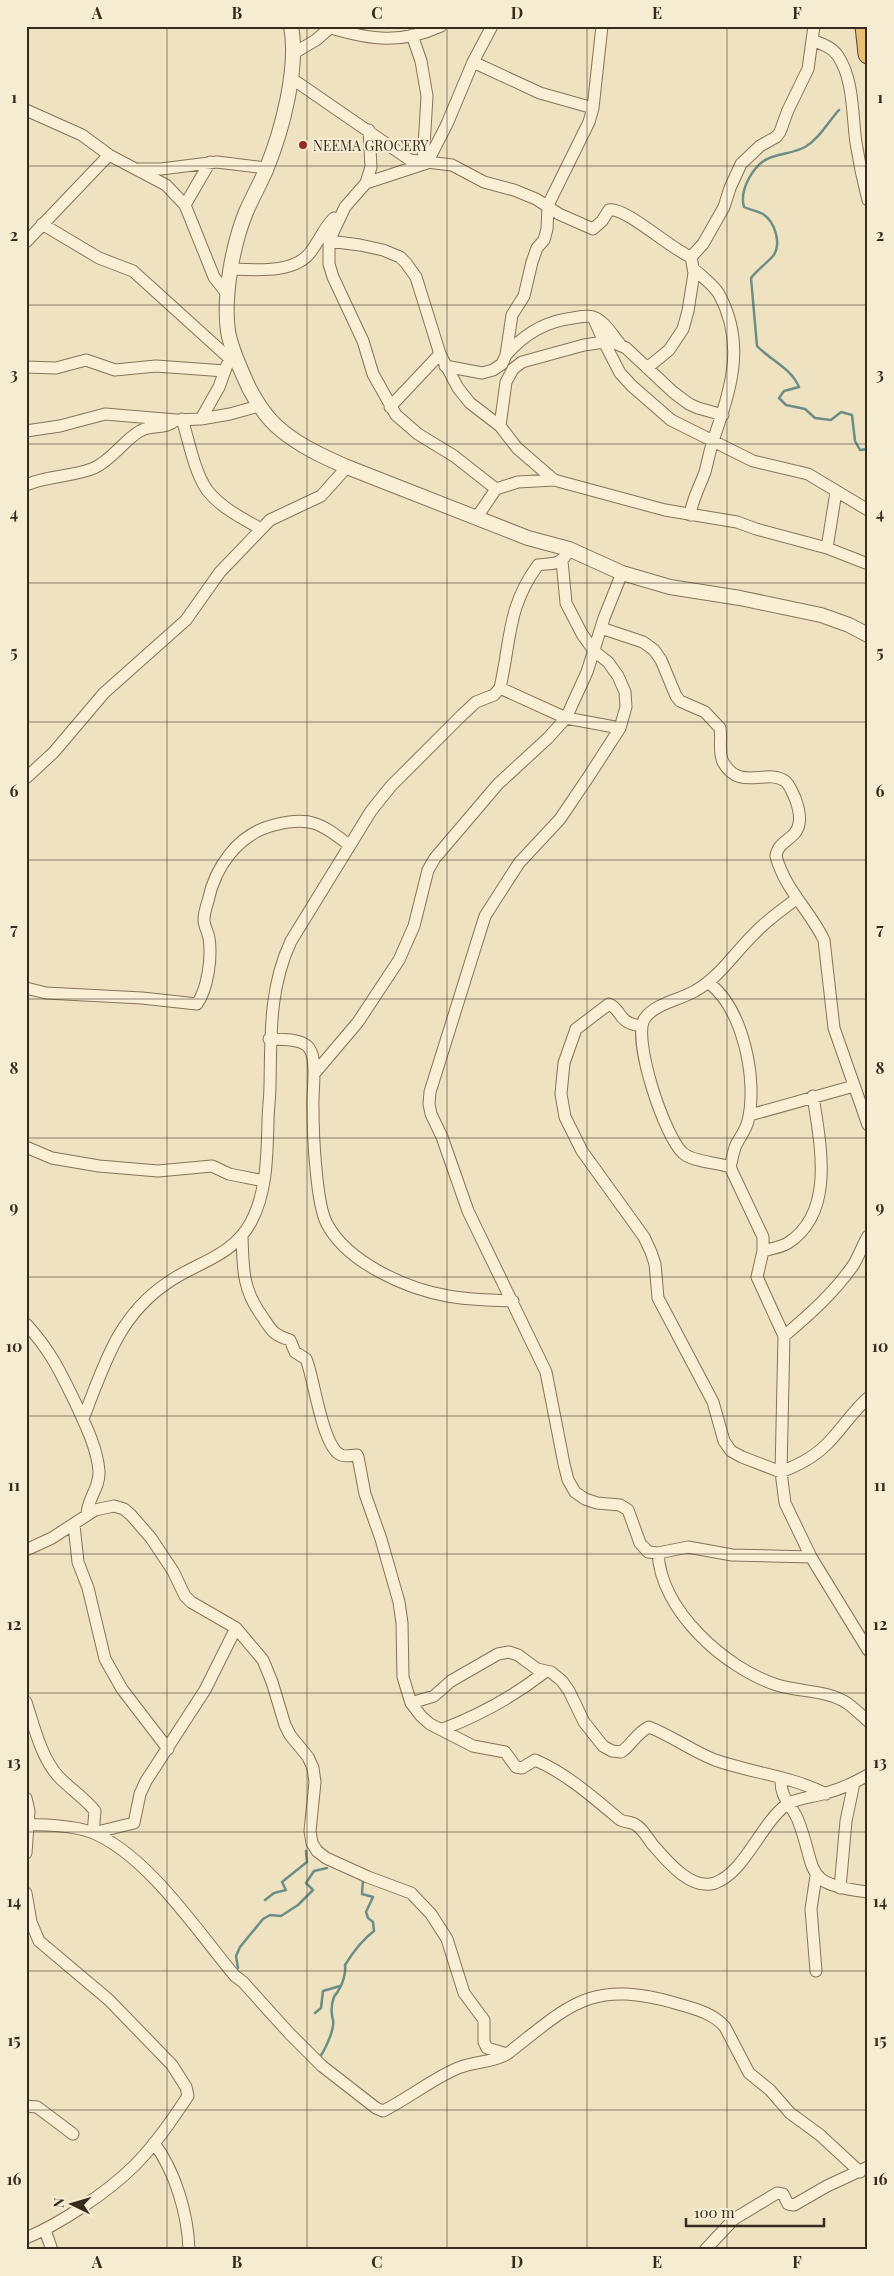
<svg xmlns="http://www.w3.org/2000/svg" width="894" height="2276" font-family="'Playfair Display',serif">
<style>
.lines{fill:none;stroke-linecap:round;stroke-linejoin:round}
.stream{stroke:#6b8e87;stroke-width:2.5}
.minor-casing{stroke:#877359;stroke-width:13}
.tertiary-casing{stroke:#877359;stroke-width:16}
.trunk-casing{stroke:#55412d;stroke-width:21}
.minor{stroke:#f9efd5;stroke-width:11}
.tertiary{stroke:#f9efd5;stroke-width:14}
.trunk{stroke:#e8bf75;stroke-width:19}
.grid{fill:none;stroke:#372b1d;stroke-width:1;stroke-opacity:0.55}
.poi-dot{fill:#962c29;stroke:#f5ecd1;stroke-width:2}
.labels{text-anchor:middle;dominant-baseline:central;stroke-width:4;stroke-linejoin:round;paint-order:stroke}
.poi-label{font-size:14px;fill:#372b1d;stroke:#f5ecd1;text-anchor:start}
.neatline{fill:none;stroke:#372b1d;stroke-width:2}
.grid-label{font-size:16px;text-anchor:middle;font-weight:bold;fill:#372b1d}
</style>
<rect width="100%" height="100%" fill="#eee2c1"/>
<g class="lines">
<path class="stream" d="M 839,110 C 828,122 819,139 805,147 C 794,153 783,153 772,157 C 754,162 739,190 744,207 C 750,210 758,211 763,214 C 775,222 782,244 773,256 C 766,264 757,270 751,278 L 757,346 C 770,360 791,368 799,387 L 784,391 L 779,398 L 786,405 L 805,409 L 815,418 L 831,420 L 841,412 L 852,415 L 855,441 L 860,450 L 868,449
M 265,1900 L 274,1893 L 286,1890 L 282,1882 L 307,1862 L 306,1851
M 238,1968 L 236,1956 L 240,1947 L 263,1919 L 270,1915 L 281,1916 L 298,1905 L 313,1890 L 306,1883 L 314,1871 L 327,1868
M 315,2013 L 321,2008 L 323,1991 L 340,1986
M 318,2059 C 324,2053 335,2029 333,2020 C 331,2013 331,2005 334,1997 C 335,1994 337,1994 338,1991 C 343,1984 346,1973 345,1965 C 353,1952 362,1940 374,1931 L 373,1922 L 368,1918 L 366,1912 L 373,1897 L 362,1894 L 363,1879"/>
<g class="minor-casing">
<path id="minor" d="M 331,28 C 372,40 401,44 441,26
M 412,35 L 421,61 L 427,96 L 423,163
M 812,40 C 822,44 832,47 838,56 C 854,80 852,115 856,143 C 859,162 863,181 868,200
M 294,53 L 316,40 L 332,26
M 473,62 L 540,93 L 593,108
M 291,78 L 410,160 L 452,165 L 484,182 L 514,190 L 536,199 L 559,214 L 593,229 L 602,221 L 609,210 C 626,207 672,250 691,257
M 26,110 L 82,135 L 109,155 L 166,185 L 185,205 L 214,277 L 228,295
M 369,130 L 371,167 L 366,183 L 345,207 L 329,241 L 329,264 L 333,277 L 363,341 L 373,374 L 396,415 L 418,434 L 454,456 L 496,489
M 139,169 L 161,169 L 217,162 L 267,168
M 366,183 L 427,163 L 447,124 L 473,62 L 492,26
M 185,205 L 210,162
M 42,224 L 99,258 L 133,271 L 229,358
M 329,241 L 360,245 L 383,250 L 400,257 L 406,263 L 416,277 L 440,354 L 458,388 L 470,403 L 500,426 L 517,448 L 554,480 L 665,510 L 737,522 L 756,529 L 827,548 L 868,564
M 26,242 L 109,155
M 231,269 C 256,270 297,274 312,250 C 320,239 324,228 334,218
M 593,317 L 604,342 L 620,373 L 632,386 L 671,420 L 753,461 L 808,474 L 868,510
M 506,355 C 524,334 546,321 573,318 C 579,317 587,315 593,317 C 604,320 613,336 620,344
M 445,366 L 482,373 L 493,370 L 502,364 L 506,355 L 512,315 L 524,296 L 532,262 L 537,248 L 544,240 L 547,229 L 548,205 L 589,122 L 593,108 L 602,26
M 26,367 L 56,368 L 86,360 L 115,370 L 156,366 L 225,371
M 647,368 L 669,350 L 683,329 L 688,311 L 694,273 L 691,257 L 703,244 L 724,207 L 730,188 L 741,164 L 760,146 L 776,137 L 780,132 L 788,110 L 808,69 L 814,26
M 390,407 L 440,354
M 182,419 C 189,441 194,471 207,490 C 221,508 242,518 261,529
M 201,419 L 219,387 L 227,365
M 500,426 L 506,382 L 513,369 L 522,362 L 584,345 L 604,342 L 615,343 L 626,348 L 673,392 L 689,404 L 698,408 L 723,415
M 26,431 L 60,426 L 105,414 L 176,420 L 201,419 L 230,414 L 259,406
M 26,485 C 49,475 73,477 94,468 C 112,460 123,441 140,431 C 153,424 165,430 176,420
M 690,515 C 692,500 700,486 705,472 C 708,461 710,449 714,438 C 731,388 746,344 719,294 C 713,284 702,277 694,269
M 477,517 L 496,489 L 518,482 L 554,480
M 827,548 L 836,492
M 562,561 L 566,603 L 582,634 L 594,651 L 608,662 L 618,676 L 625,692 L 626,707 L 620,728 L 589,776 L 560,819 L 519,863 L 485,916 L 430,1092 L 429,1104 L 431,1114 L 442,1137 L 468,1211 L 546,1372 L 564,1464 L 568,1480 L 575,1492 L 585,1499 L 597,1503 L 620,1505 L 628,1510 L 640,1543 L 648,1552 L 658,1553 L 688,1547 L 732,1555 L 811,1557
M 601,628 L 643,642 L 654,650 L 661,660 L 676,696 L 680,701 L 705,712 L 720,728 C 722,739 718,752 723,762 C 740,792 766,768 785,781 C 790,785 792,792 795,798 C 798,806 801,815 799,824 C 796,840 778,840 776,856 C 785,890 809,909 824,940 L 834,1028 L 868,1125
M 500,688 L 566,718 L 620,728
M 26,778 L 54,752 L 104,693 L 186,620 L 220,572 L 270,520 L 321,496 L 347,467
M 796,899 C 782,910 767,920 755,933 C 735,952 720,977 695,991 C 680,1000 656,1003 645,1018 C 631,1037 665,1138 683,1153 C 692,1162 716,1162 730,1167 L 763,1237 L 763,1251 L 757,1277 L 784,1336 L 781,1472 L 785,1503 L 811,1557 L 868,1650
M 709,983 C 743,1009 758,1080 748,1121 C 746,1130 740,1137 736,1145 C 733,1152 732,1160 730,1167
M 26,988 L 46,993 L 142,998 L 197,1004 C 208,988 212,957 209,938 C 208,932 204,926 204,920 C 204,914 206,907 208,901 C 215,867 238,834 274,825 C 310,816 321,823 349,845
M 642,1026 C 616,1023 623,1010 609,1004 L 576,1029 L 564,1063 L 561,1094 L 565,1117 L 582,1151 L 644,1237 L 651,1252 L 655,1264 L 658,1298 L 713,1402 L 724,1441 L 731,1451 L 742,1457 L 781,1472 C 798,1465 813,1458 827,1444 C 841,1430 852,1412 868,1398
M 269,1039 C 281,1040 302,1038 309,1048 C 318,1059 312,1092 313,1108 C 313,1133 316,1204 327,1224 C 348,1263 407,1289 448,1296 C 469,1300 491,1300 513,1301
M 314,1074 L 358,1022 L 399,960 L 414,926 L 428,870 L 435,858 L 498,784 L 548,738 L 566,718 L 587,672 L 604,618 L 622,573
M 750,1115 L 854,1086
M 26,1147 L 52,1158 L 99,1166 L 158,1171 L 212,1166 L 229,1174 L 264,1181
M 242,1235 C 243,1267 242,1289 262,1316 C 272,1331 273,1335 290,1340 L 295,1352 L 306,1359 C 314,1377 322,1447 341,1455 C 345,1457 352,1455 357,1455 L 358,1457 L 365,1494 L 381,1539 L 399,1602 L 402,1623 L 403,1677 L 411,1703 L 421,1716 L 430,1724 L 473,1746 L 505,1752 L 516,1767 L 522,1768 L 535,1760 C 566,1773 594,1798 619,1819 C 624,1823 631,1821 636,1825 C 643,1829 648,1839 653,1845 C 667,1861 691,1891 715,1883 C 745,1872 760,1825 786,1805 C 795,1798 815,1797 826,1793 C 841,1789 854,1783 868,1775
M 763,1251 C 770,1249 782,1247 788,1243 C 836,1212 820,1143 813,1096
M 26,1324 C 50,1350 60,1371 75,1402 C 85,1424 97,1447 99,1471 C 100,1488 87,1499 87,1515
M 784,1336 C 809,1315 835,1292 854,1264 C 859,1255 863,1245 868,1236
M 83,1419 C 104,1366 117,1317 167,1283 C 197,1262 232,1257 251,1222 C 267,1192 267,1156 268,1122 C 268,1110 270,1097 270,1085 C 271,1034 269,988 291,941 L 371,811 L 391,786 L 462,715 L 476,702 L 494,695 L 500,688 C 511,640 507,607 538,565 C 549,563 559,566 566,555
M 74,1525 L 78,1562 L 88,1588 L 105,1659 L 122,1689 L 168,1749
M 26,1550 L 52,1538 L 95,1510 L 114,1506 L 124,1509 L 131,1515 L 151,1538 L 173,1571 L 185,1596 L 191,1602 L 236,1628 L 263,1660 L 272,1682 L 285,1725 L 290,1735 L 308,1757 L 313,1768 L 315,1782 L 310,1831 L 312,1843 L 317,1851 L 326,1858 L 368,1877 L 411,1893 L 431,1914 L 447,1939 L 464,1993 L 484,2020 L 484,2042 L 487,2048 L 507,2054 C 570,2005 590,1979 675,2003 C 694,2009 712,2012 725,2027 L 749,2073 L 770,2090 L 790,2113 L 820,2135 L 860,2172
M 658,1553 C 661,1611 725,1668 777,1685 C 800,1692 827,1690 847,1703 C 854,1708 861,1715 868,1721
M 26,1702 C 34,1726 41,1757 58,1776 C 70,1789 84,1797 95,1811 L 93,1833 L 134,1823 L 140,1794 L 146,1781 L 205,1690 L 236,1628
M 411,1703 L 434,1696 L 451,1681 L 498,1654 L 509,1652 L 518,1655 L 537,1669 L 551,1672 L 562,1681 L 569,1691 L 584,1722 L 603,1746 L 612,1751 L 621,1752 C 632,1745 636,1733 649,1727 C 672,1736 692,1751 715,1760 C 752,1773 791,1776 826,1794
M 443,1729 C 480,1715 514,1696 545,1672
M 781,1778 C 780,1799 791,1803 798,1820 C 818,1872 801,1884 868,1892
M 26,1798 L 29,1811 L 26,1853
M 26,1825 C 43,1824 75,1826 91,1832 C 147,1854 197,1931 235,1976 L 243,1982 L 289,2033 L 322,2066 L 376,2108 L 383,2111 C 409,2098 432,2079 458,2068 C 475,2061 492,2063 507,2054
M 816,1876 L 811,1909 L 816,1971
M 840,1888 L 846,1821 L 854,1783
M 26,1893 L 31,1922 L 39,1941 L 109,2000 L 172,2065 L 186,2087 L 188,2096 C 172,2120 155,2145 134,2166 C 108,2192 60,2224 26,2238
M 26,2106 L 37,2107 L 73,2134
M 154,2143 C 175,2171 188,2214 189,2250
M 45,2230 L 52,2250
M 705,2250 L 734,2219 L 777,2193 L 783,2194 L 788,2204 L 794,2205 L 827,2186 L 868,2167"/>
</g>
<g class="tertiary-casing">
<path id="tertiary" d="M 291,26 C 299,68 282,131 266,170 C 260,184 252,198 246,212 C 233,244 223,296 228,331 C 231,350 241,370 249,388 C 257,403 267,419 281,430 C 300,446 324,457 347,467 L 528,538 L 569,549 L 622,573 L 670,587 L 740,598 L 821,615 L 849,625 L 868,635"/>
</g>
<g class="trunk-casing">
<path id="trunk" d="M 865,26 L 868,54"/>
</g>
<use href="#minor" class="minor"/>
<use href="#tertiary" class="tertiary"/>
<use href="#trunk" class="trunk"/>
</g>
<path class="grid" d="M 167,26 L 167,2250M 307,26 L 307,2250M 447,26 L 447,2250M 587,26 L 587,2250M 727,26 L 727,2250M 26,166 L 868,166M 26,305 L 868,305M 26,444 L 868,444M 26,583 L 868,583M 26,722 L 868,722M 26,860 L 868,860M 26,999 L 868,999M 26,1138 L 868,1138M 26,1277 L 868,1277M 26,1416 L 868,1416M 26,1554 L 868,1554M 26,1693 L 868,1693M 26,1832 L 868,1832M 26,1971 L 868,1971M 26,2110 L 868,2110"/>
<circle class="poi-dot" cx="303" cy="145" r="5"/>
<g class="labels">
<g class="poi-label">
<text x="313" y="145">NEEMA GROCERY</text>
</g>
</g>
<rect width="894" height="2276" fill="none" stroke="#f5ecd1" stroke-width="55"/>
<g transform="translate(72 2204) rotate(275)" stroke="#f5ecd1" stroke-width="4" paint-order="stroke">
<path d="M0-4L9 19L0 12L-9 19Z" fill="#372b1d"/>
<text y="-8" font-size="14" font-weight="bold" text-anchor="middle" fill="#372b1d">N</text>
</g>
<path d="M686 2218v8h138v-8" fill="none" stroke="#372b1d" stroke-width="2.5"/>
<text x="694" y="2218" font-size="15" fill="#372b1d" stroke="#f5ecd1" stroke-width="4" paint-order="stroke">100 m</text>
<rect x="28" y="28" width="838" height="2220" class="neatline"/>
<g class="grid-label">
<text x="97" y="19">A</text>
<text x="237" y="19">B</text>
<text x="377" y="19">C</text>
<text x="517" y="19">D</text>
<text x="657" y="19">E</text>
<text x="797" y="19">F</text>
<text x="14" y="103">1</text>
<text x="880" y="103">1</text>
<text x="14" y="241">2</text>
<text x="880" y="241">2</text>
<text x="14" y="380">3</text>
<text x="880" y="380">3</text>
<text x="14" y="519">4</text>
<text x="880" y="519">4</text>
<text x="14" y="658">5</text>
<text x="880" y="658">5</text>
<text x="14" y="797">6</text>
<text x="880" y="797">6</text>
<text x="14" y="935">7</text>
<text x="880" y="935">7</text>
<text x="14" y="1074">8</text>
<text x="880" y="1074">8</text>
<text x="14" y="1213">9</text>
<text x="880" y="1213">9</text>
<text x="14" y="1352">10</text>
<text x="880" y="1352">10</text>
<text x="14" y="1491">11</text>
<text x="880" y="1491">11</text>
<text x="14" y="1630">12</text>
<text x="880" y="1630">12</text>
<text x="14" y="1768">13</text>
<text x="880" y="1768">13</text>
<text x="14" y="1907">14</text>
<text x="880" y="1907">14</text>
<text x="14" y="2046">15</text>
<text x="880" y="2046">15</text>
<text x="14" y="2185">16</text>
<text x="880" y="2185">16</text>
<text x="97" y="2268">A</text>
<text x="237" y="2268">B</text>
<text x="377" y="2268">C</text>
<text x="517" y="2268">D</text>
<text x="657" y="2268">E</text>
<text x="797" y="2268">F</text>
</g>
</svg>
